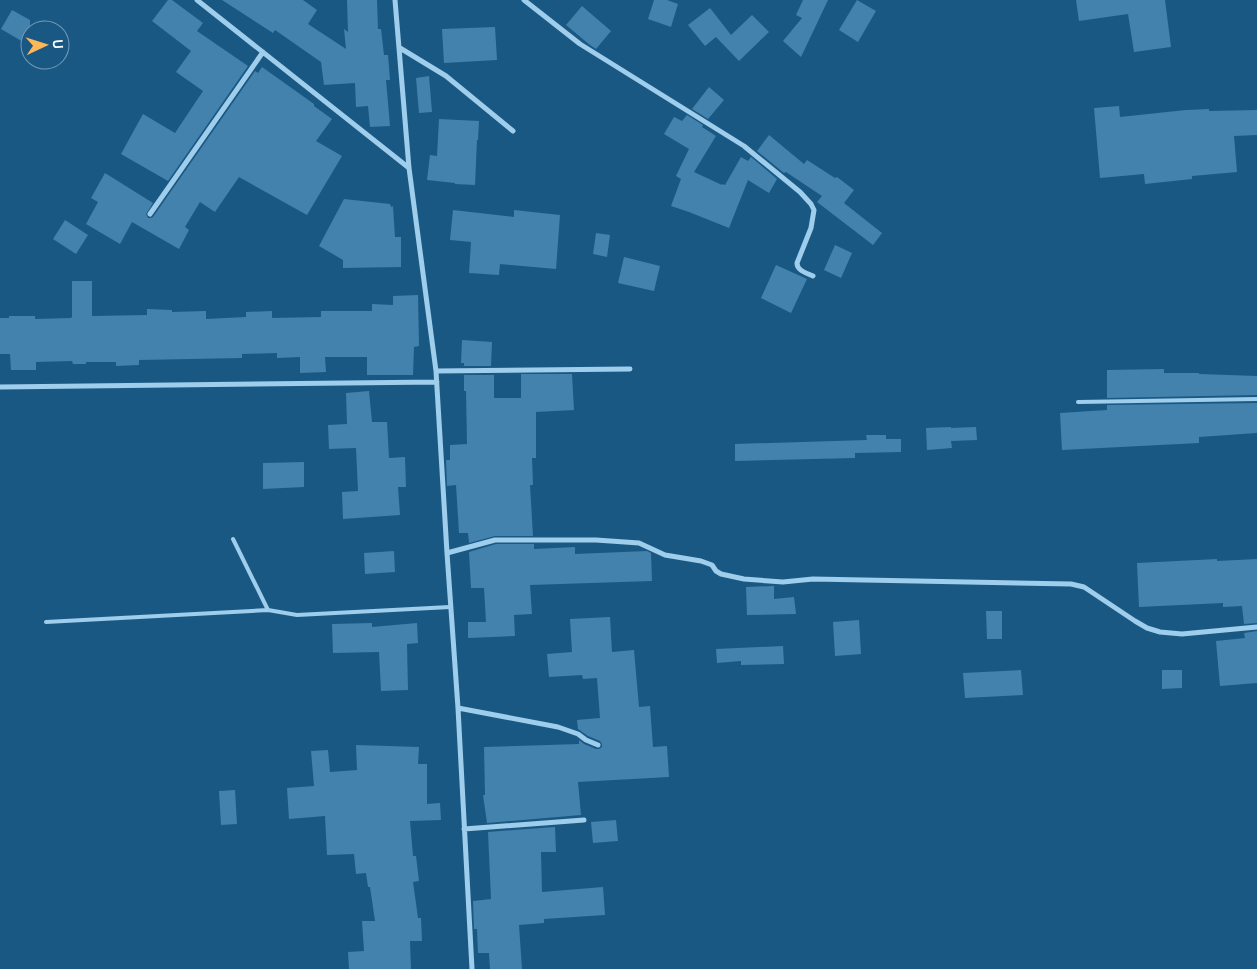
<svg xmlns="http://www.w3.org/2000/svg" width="1257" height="969" font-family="'Space Grotesk',sans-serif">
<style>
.building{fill:#4282ad}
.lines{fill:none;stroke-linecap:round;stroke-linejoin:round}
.lane{stroke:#9fcdec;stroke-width:4}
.street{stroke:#9fcdec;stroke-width:5}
</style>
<rect width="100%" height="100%" fill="#1a5884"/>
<path class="building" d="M 168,0 L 172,0 L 203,23 L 197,31 L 248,66 L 168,181 L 121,154 L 143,114 L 175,133 L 203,91 L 176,72 L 191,51 L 152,21 Z
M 222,0 L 303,0 L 317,10 L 308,24 L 346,49 L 344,29 L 348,32 L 347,0 L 377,0 L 378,29 L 381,29 L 384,55 L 388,55 L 390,80 L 386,80 L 390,126 L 370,127 L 368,106 L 356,107 L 355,83 L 324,85 L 321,62 L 275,30 L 273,33 Z
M 654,0 L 667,0 L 678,4 L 671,27 L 648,19 Z
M 803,0 L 828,0 L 801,57 L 783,41 L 802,18 L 796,15 Z
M 857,0 L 876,11 L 858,42 L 839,30 Z
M 1076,0 L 1165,0 L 1171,47 L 1134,52 L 1128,14 L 1079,21 Z
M 582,6 L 611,31 L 596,49 L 590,45 L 566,25 Z
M 710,8 L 731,35 L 752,15 L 769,32 L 739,61 L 716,37 L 705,46 L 688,25 Z
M 12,10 L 30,20 L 30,46 L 1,29 Z
M 495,27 L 497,60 L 444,63 L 442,29 Z
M 262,67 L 314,104 L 314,106 L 332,119 L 316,141 L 342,156 L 307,215 L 239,177 L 215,212 L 200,202 L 185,227 L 189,230 L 179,249 L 132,222 L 120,244 L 86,224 L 98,202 L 91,198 L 105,173 L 153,203 L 146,214 L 148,218 L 151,218 L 153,217 L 255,71 L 258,73 Z
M 429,76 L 432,112 L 419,113 L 416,78 Z
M 709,87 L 724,100 L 708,119 L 692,109 Z
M 1119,106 L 1120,117 L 1186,110 L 1209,109 L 1209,111 L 1257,110 L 1257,135 L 1234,136 L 1237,172 L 1192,176 L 1192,179 L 1145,184 L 1144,174 L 1100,178 L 1094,108 Z
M 687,115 L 703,125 L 702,127 L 716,136 L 694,172 L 722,185 L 722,184 L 725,185 L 741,157 L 748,161 L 751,157 L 777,179 L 769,193 L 748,180 L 729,228 L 689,212 L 671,206 L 681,179 L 676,176 L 689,149 L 664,134 L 674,117 L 682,121 Z
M 439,119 L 479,121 L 478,140 L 477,140 L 475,185 L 455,184 L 455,183 L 427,180 L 430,155 L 437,156 Z
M 769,135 L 804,164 L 807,160 L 835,178 L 837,177 L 854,190 L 844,203 L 882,233 L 873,245 L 817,202 L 822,196 L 786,172 L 784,173 L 757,151 Z
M 344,199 L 390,204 L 391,207 L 393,206 L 395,237 L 401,237 L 401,267 L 343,268 L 343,260 L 319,246 Z
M 453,210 L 514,217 L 514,210 L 560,215 L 556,269 L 500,264 L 499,275 L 469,273 L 471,242 L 450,240 Z
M 65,220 L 88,235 L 76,254 L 53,239 Z
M 596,233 L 610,235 L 607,257 L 593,254 Z
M 835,245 L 852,253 L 841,278 L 824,270 Z
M 624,257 L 660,266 L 654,291 L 618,283 Z
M 776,265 L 807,279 L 791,313 L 761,298 Z
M 72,281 L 92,281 L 92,316 L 147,315 L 147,309 L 172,310 L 172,312 L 206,311 L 206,319 L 246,317 L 246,312 L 272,311 L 272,318 L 321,317 L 321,311 L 372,311 L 372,304 L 393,305 L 393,296 L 418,295 L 419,346 L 414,347 L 413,375 L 367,375 L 367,357 L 325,357 L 326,372 L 300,373 L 300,357 L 277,358 L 277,353 L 242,354 L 242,358 L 139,360 L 139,365 L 116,366 L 116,362 L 86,362 L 86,364 L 73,364 L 72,361 L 36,362 L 36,370 L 11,370 L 10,354 L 0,354 L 0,318 L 9,318 L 9,316 L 35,316 L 35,319 L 71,318 L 72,317 Z
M 462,340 L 492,342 L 491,366 L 464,366 L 464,363 L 461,363 Z
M 1164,369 L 1164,373 L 1199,373 L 1199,374 L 1257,376 L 1257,395 L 1107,398 L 1107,370 Z
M 521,374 L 572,374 L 574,410 L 536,412 L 536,458 L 532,458 L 533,485 L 530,485 L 533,536 L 495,536 L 469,543 L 468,533 L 459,533 L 456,485 L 447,486 L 446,460 L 450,460 L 450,445 L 467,444 L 466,391 L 464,391 L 464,375 L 494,375 L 494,398 L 521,398 Z
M 369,391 L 372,422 L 387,422 L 389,458 L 405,457 L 406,487 L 398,487 L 400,515 L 343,519 L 342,492 L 358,491 L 356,448 L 329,449 L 328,425 L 347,424 L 346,393 Z
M 1257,403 L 1257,433 L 1199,437 L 1199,443 L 1062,450 L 1060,413 L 1107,410 L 1107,405 Z
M 951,427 L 951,428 L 976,427 L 977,440 L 951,441 L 952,448 L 927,450 L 926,428 Z
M 866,435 L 886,435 L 886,439 L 901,439 L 901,452 L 855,453 L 855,458 L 735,461 L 735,444 L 867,440 Z
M 304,462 L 304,487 L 263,489 L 263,463 Z
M 496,544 L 534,544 L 534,549 L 575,547 L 575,554 L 647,551 L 651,553 L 652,581 L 530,585 L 532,614 L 514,615 L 515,636 L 468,638 L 468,622 L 486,622 L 484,588 L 471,588 L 469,552 Z
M 394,551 L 395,572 L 365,574 L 364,553 Z
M 1217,559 L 1217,561 L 1257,559 L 1257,623 L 1244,624 L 1242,606 L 1223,607 L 1223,603 L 1139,607 L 1137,563 Z
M 774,586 L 774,599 L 794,597 L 796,614 L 747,615 L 746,587 Z
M 986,611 L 1002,611 L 1002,639 L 987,639 Z
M 610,617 L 612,652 L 634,650 L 639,707 L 650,706 L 653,747 L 667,746 L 669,777 L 578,782 L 581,815 L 487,823 L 483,795 L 485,795 L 484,747 L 579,744 L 579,740 L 584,744 L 596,749 L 599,749 L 602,747 L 602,744 L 600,741 L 588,736 L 578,729 L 577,720 L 600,718 L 597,678 L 583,679 L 582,675 L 549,677 L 547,654 L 572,652 L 570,619 Z
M 859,620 L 861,654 L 835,656 L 833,622 Z
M 372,623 L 372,627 L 417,623 L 418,643 L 407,644 L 408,690 L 381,691 L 379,652 L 333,653 L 332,624 Z
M 1257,631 L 1257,683 L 1220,686 L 1216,641 L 1245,638 L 1244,633 Z
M 783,646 L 784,664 L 741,665 L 741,661 L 717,663 L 716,649 Z
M 1021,670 L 1023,695 L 965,698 L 963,673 Z
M 1162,670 L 1182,670 L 1182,688 L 1162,689 Z
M 356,745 L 419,747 L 418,764 L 427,764 L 427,804 L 440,803 L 441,820 L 410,821 L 413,856 L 416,856 L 419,881 L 413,882 L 418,918 L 421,918 L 422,941 L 410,941 L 411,969 L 349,969 L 348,952 L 364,951 L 362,921 L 375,921 L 370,887 L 368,887 L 366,873 L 356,874 L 354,854 L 327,855 L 325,816 L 289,819 L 287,788 L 314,786 L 311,751 L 328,750 L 330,772 L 357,770 Z
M 235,790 L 237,824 L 221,825 L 219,791 Z
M 616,820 L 618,841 L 593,843 L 591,822 Z
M 555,827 L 556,852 L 541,852 L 542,892 L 603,887 L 605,915 L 544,919 L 544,923 L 519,925 L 522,969 L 490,969 L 489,953 L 478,953 L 477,929 L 474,929 L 473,901 L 491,899 L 488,832 Z"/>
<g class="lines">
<path class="lane" d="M 1078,402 L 1257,399
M 233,539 L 268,610 L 297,615 L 450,607
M 46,622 L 268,610"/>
<path class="street" d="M 197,0 L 409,168
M 395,0 L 409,168 L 436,371 L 447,553 L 458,708 L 472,969
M 524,0 L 580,44 L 744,146 L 800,192 L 811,204 L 814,210 L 811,228 L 797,263 C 797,271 807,273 813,276
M 400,48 L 446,76 L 513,131
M 150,214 L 263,52
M 436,371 L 630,369
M 0,387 L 437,382
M 447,553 L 495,540 L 596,540 L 639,543 L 665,555 L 701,561 L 712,565 L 716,571 L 721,574 L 744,579 L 783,582 L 813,579 L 1071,584 L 1084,587 L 1135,621 L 1147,628 L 1160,632 L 1182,634 L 1257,627
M 458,708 L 558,727 L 578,734 L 586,740 L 598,745
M 464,829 L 584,820"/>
</g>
<g transform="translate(45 45) rotate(86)"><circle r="24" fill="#1a5884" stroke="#769bb5"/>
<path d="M0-4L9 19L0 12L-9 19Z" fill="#feb65a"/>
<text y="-8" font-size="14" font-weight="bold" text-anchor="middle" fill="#ffffff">U</text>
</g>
</svg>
